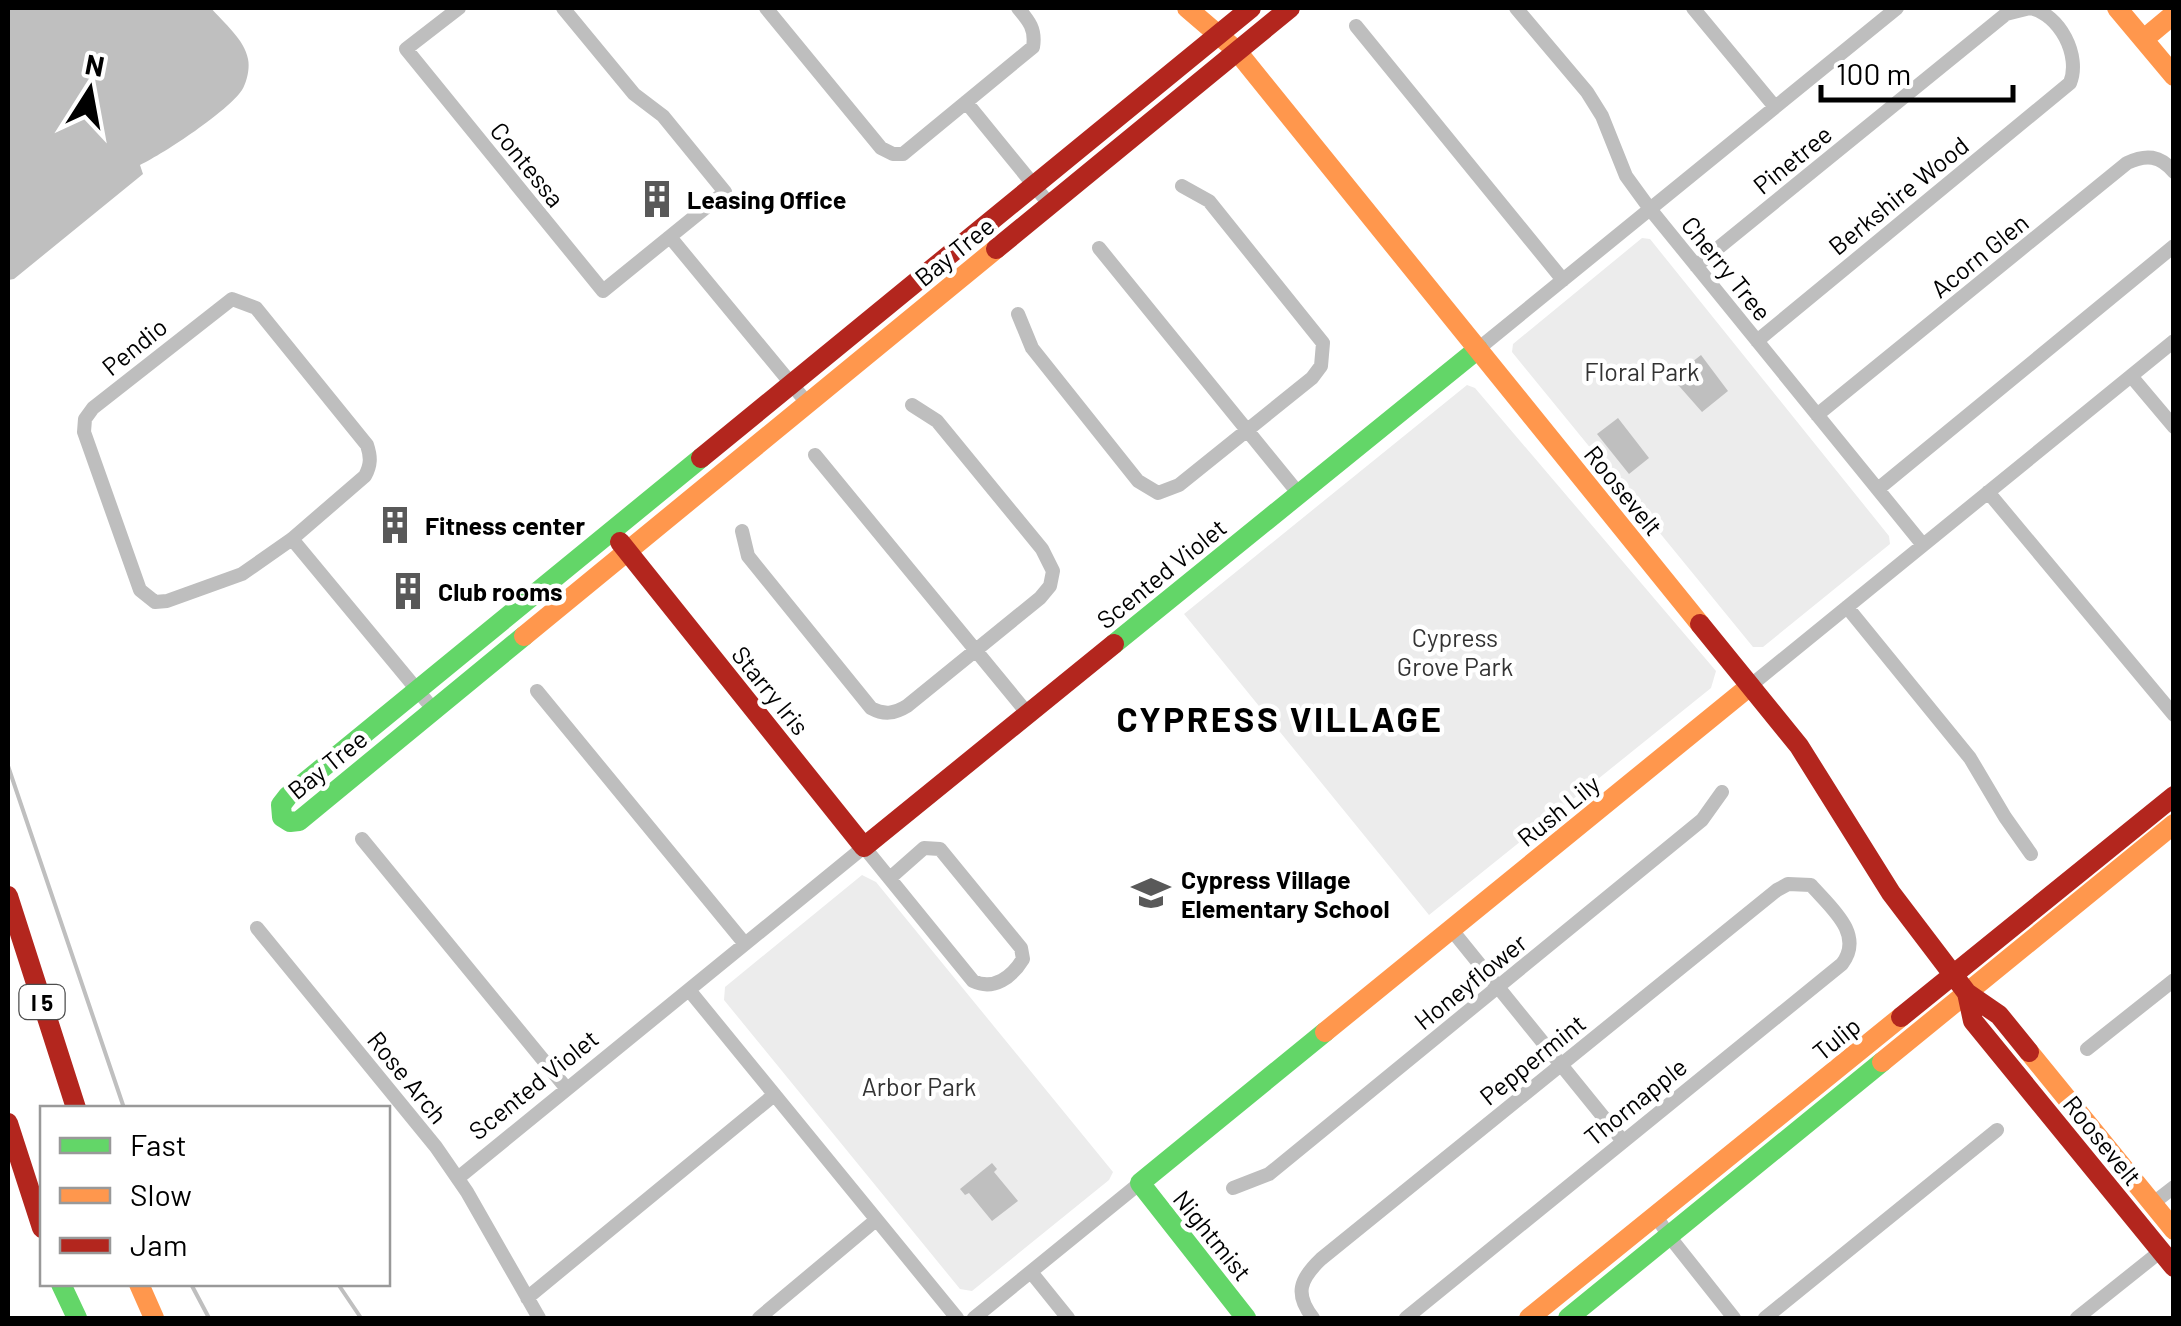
<svg xmlns="http://www.w3.org/2000/svg" width="2181" height="1326" font-family="Barlow,sans-serif">
<style>
.green{fill:#ececec}
.water{fill:#bfbfbf}
.lines{fill:none;stroke-linecap:round;stroke-linejoin:round}
.stream{stroke:#bfbfbf;stroke-width:4}
.street{stroke:#bebebe;stroke-width:14}
.fast{stroke:#63d668;stroke-width:20}
.slow{stroke:#ff974d;stroke-width:20}
.jam{stroke:#b3261e;stroke-width:20}
.labels{text-anchor:middle;dominant-baseline:central;stroke-width:9;stroke-linejoin:round;paint-order:stroke}
.shield{fill:#fff;stroke:#4c4c4c;stroke-width:2.5}
.shield-label{font-size:22px;font-weight:bold;fill:#000}
.street-label{font-size:25px;fill:#000;stroke:#fff}
.poi-label{font-size:25px;font-weight:bold;fill:#000;stroke:#fff;text-anchor:start}
.park-label{font-size:25px;fill:#333;stroke:#fff}
.district-label{font-size:35px;font-weight:bold;letter-spacing:2.5px;fill:#000;stroke:#fff}
</style>
<rect width="100%" height="100%" fill="#fff"/>
<path class="green" d="M 1642,238 L 1650,239 L 1889,536 L 1890,544 L 1763,647 L 1753,647 L 1512,352 L 1513,344 Z
M 1467,385 L 1475,388 L 1716,671 L 1711,688 L 1429,915 L 1184,614 Z
M 862,875 L 876,882 L 1113,1172 L 1109,1180 L 972,1291 L 960,1289 L 724,1000 L 725,987 Z"/>
<path class="water" d="M 8,8 L 211,8 C 223,22 245,40 248,59 C 250,68 247,82 242,90 C 228,111 165,153 140,165 L 143,174 L 14,279 L 8,280 Z
M 1701,355 L 1728,391 L 1702,412 L 1672,378 Z
M 1618,418 L 1649,458 L 1629,474 L 1597,434 Z
M 992,1163 L 997,1169 L 994,1172 L 1018,1201 L 992,1221 L 969,1193 L 965,1195 L 960,1189 Z"/>
<g class="lines">
<path class="stream" d="M 8,766 L 124,1108
M 191,1284 L 209,1318
M 338,1284 L 361,1318"/>
<path class="street" d="M 459,8 L 406,49 L 603,291 L 725,192 L 663,116 L 634,94 L 563,8
M 766,8 L 881,148 L 893,154 L 903,154 L 1033,47 C 1036,29 1029,21 1018,8
M 1516,8 L 1587,92 L 1602,116 L 1626,176 L 1650,209 L 1923,545
M 1693,8 L 1775,107
M 1356,26 L 1563,280
M 966,102 L 1050,205
M 670,237 L 808,404
M 1099,248 L 1299,494
M 1696,266 L 2006,14 L 2030,8 C 2060,14 2081,56 2070,83 L 1757,341
M 232,299 L 256,308 L 367,445 C 371,457 371,465 365,476 L 292,539 L 242,574 L 167,601 L 155,602 L 140,590 L 84,432 L 85,419 L 93,408 Z
M 1018,314 L 1032,348 L 1138,481 L 1158,493 L 1179,485 L 1312,378 L 1321,366 L 1323,343 L 1209,201 L 1182,186
M 1478,349 L 1897,8
M 2131,376 L 2174,427
M 1817,415 L 2127,163 C 2146,154 2160,155 2174,172
M 815,455 L 1028,714
M 1878,489 L 2174,246
M 1988,492 L 2174,715
M 742,531 L 748,556 L 871,708 C 884,715 894,714 907,706 L 1040,598 L 1050,586 L 1053,571 L 1042,549 L 937,421 L 912,405
M 292,539 L 433,709
M 1847,607 L 1970,758 L 2005,817 L 2031,854
M 1750,686 L 2174,341
M 537,691 L 745,944
M 362,839 L 567,1089
M 257,928 L 436,1147 L 467,1192 L 539,1318
M 1451,929 L 1622,1140
M 689,990 L 957,1318
M 2087,1049 L 2174,980
M 458,1178 L 864,847 L 973,981 C 994,991 1012,977 1023,959 L 1021,948 L 940,849 L 924,848 L 890,878
M 1233,1188 L 1269,1174 L 1702,820 L 1722,792
M 2152,1204 L 2174,1187
M 1656,1216 L 1669,1236 L 1734,1318
M 1031,1272 L 1068,1318
M 527,1298 L 774,1095
M 759,1318 L 876,1220
M 974,1318 L 1140,1183
M 1313,1318 C 1294,1294 1300,1279 1321,1259 L 1777,890 L 1788,884 L 1811,885 C 1830,907 1865,934 1842,964 L 1406,1318
M 1765,1318 L 1997,1130
M 2077,1318 L 2161,1251"/>
<path class="fast" d="M 524,636 L 299,821 L 290,822 L 282,817 L 281,805 L 288,796 L 701,458
M 1114,644 L 1478,349
M 61,1284 L 77,1318
M 1246,1318 L 1140,1183 L 1325,1032
M 1568,1318 L 1882,1062"/>
<path class="slow" d="M 1187,8 L 1236,50 L 1700,624
M 2117,8 L 2174,76
M 2144,39 L 2174,14
M 524,636 L 996,249
M 1325,1032 L 1750,686
M 2029,1052 L 2174,1230
M 1882,1062 L 2174,824
M 139,1284 L 154,1318
M 1529,1318 L 1901,1017"/>
<path class="jam" d="M 996,249 L 1290,8
M 701,458 L 1251,8
M 620,542 L 864,847 L 1114,644
M 1700,624 L 1799,746 L 1891,893 L 1967,993 L 1999,1015 L 2029,1052
M 8,896 L 76,1108
M 1967,993 L 1973,1021 L 2174,1267
M 1901,1017 L 2174,796
M 8,1123 L 42,1228"/>
</g>
<defs>
<g id="building-bare" transform="scale(3)"><path d="M-4-6H4V6H1V3H-1V6H-4ZM-2.5-4.3h1.7v1.8h-1.7ZM.8-4.3h1.7v1.8H.8ZM-2.5-1h1.7V.8h-1.7ZM.8-1h1.7V.8H.8Z" fill="#595959" stroke="#fff" stroke-width="2.5" paint-order="stroke"/></g>
<g id="school-bare" transform="scale(3)"><path d="M0-5L7-2L0 1L-7-2ZM-4 1L0 2.5L4 1V4Q0 6-4 4Z" fill="#595959" stroke="#fff" stroke-width="2.5" paint-order="stroke"/></g>
</defs>
<g fill-rule="evenodd">
<use href="#building-bare" x="657" y="199"/>
<use href="#building-bare" x="395" y="525"/>
<use href="#building-bare" x="408" y="591"/>
<use href="#school-bare" x="1151" y="893"/>
</g>
<g class="labels">
<rect class="shield" x="19.5" y="985" width="45" height="34" rx="8"/>
<g class="shield-label">
<text x="42" y="1002">I 5</text>
</g>
<g class="street-label">
<text transform="translate(1792 159) rotate(-39)">Pinetree</text>
<text transform="translate(528 164) rotate(51)">Contessa</text>
<text transform="translate(1898 195) rotate(-39)">Berkshire Wood</text>
<text transform="translate(954 251) rotate(-39)">Bay Tree</text>
<text transform="translate(1979 255) rotate(-39)">Acorn Glen</text>
<text transform="translate(1727 268) rotate(51)">Cherry Tree</text>
<text transform="translate(134 346) rotate(-39)">Pendio</text>
<text transform="translate(1624 490) rotate(51)">Roosevelt</text>
<text transform="translate(1161 573) rotate(-39)">Scented Violet</text>
<text transform="translate(771 690) rotate(51)">Starry Iris</text>
<text transform="translate(327 764) rotate(-39)">Bay Tree</text>
<text transform="translate(1558 810) rotate(-39)">Rush Lily</text>
<text transform="translate(1470 981) rotate(-39)">Honeyflower</text>
<text transform="translate(1836 1038) rotate(-39)">Tulip</text>
<text transform="translate(1532 1059) rotate(-39)">Peppermint</text>
<text transform="translate(408 1077) rotate(51)">Rose Arch</text>
<text transform="translate(533 1084) rotate(-39)">Scented Violet</text>
<text transform="translate(1635 1101) rotate(-39)">Thornapple</text>
<text transform="translate(2103 1140) rotate(51)">Roosevelt</text>
<text transform="translate(1213 1235) rotate(51)">Nightmist</text>
</g>
<g class="poi-label">
<text x="687" y="199">Leasing Office</text>
<text x="425" y="525">Fitness center</text>
<text x="438" y="591">Club rooms</text>
<text x="1181" y="879">Cypress Village<tspan x="1181" dy="29">Elementary School</tspan></text>
</g>
<g class="park-label">
<text x="1642" y="371">Floral Park</text>
<text x="1455" y="637">Cypress<tspan x="1455" dy="29">Grove Park</tspan></text>
<text x="919" y="1086">Arbor Park</text>
</g>
<g class="district-label">
<text x="1280" y="718">CYPRESS VILLAGE</text>
</g>
</g>
<rect width="2181" height="1326" fill="none" stroke="#000000" stroke-width="20"/>
<rect x="40" y="1106" width="350" height="180" fill="#ffffff" stroke="#999999" stroke-width="2.5"/>
<rect x="60" y="1138" width="50" height="15" fill="#63d668" stroke="#999999" stroke-width="2.5"/>
<text x="130" y="1156" font-size="30" fill="#000000">Fast</text>
<rect x="60" y="1188" width="50" height="15" fill="#ff974d" stroke="#999999" stroke-width="2.5"/>
<text x="130" y="1206" font-size="30" fill="#000000">Slow</text>
<rect x="60" y="1238" width="50" height="15" fill="#b3261e" stroke="#999999" stroke-width="2.5"/>
<text x="130" y="1256" font-size="30" fill="#000000">Jam</text>
<g transform="translate(90 90) rotate(11)" stroke="#ffffff" stroke-width="8" paint-order="stroke">
<path d="M0-8L18 38L0 25L-18 38Z" fill="#000000"/>
<text y="-15" font-size="28" font-weight="bold" text-anchor="middle" fill="#000000">N</text>
</g>
<path d="M1821 85v15h192v-15" fill="none" stroke="#000000" stroke-width="5"/>
<text x="1836" y="85" font-size="30" fill="#000000" stroke="#ffffff" stroke-width="8" paint-order="stroke">100 m</text>
</svg>
